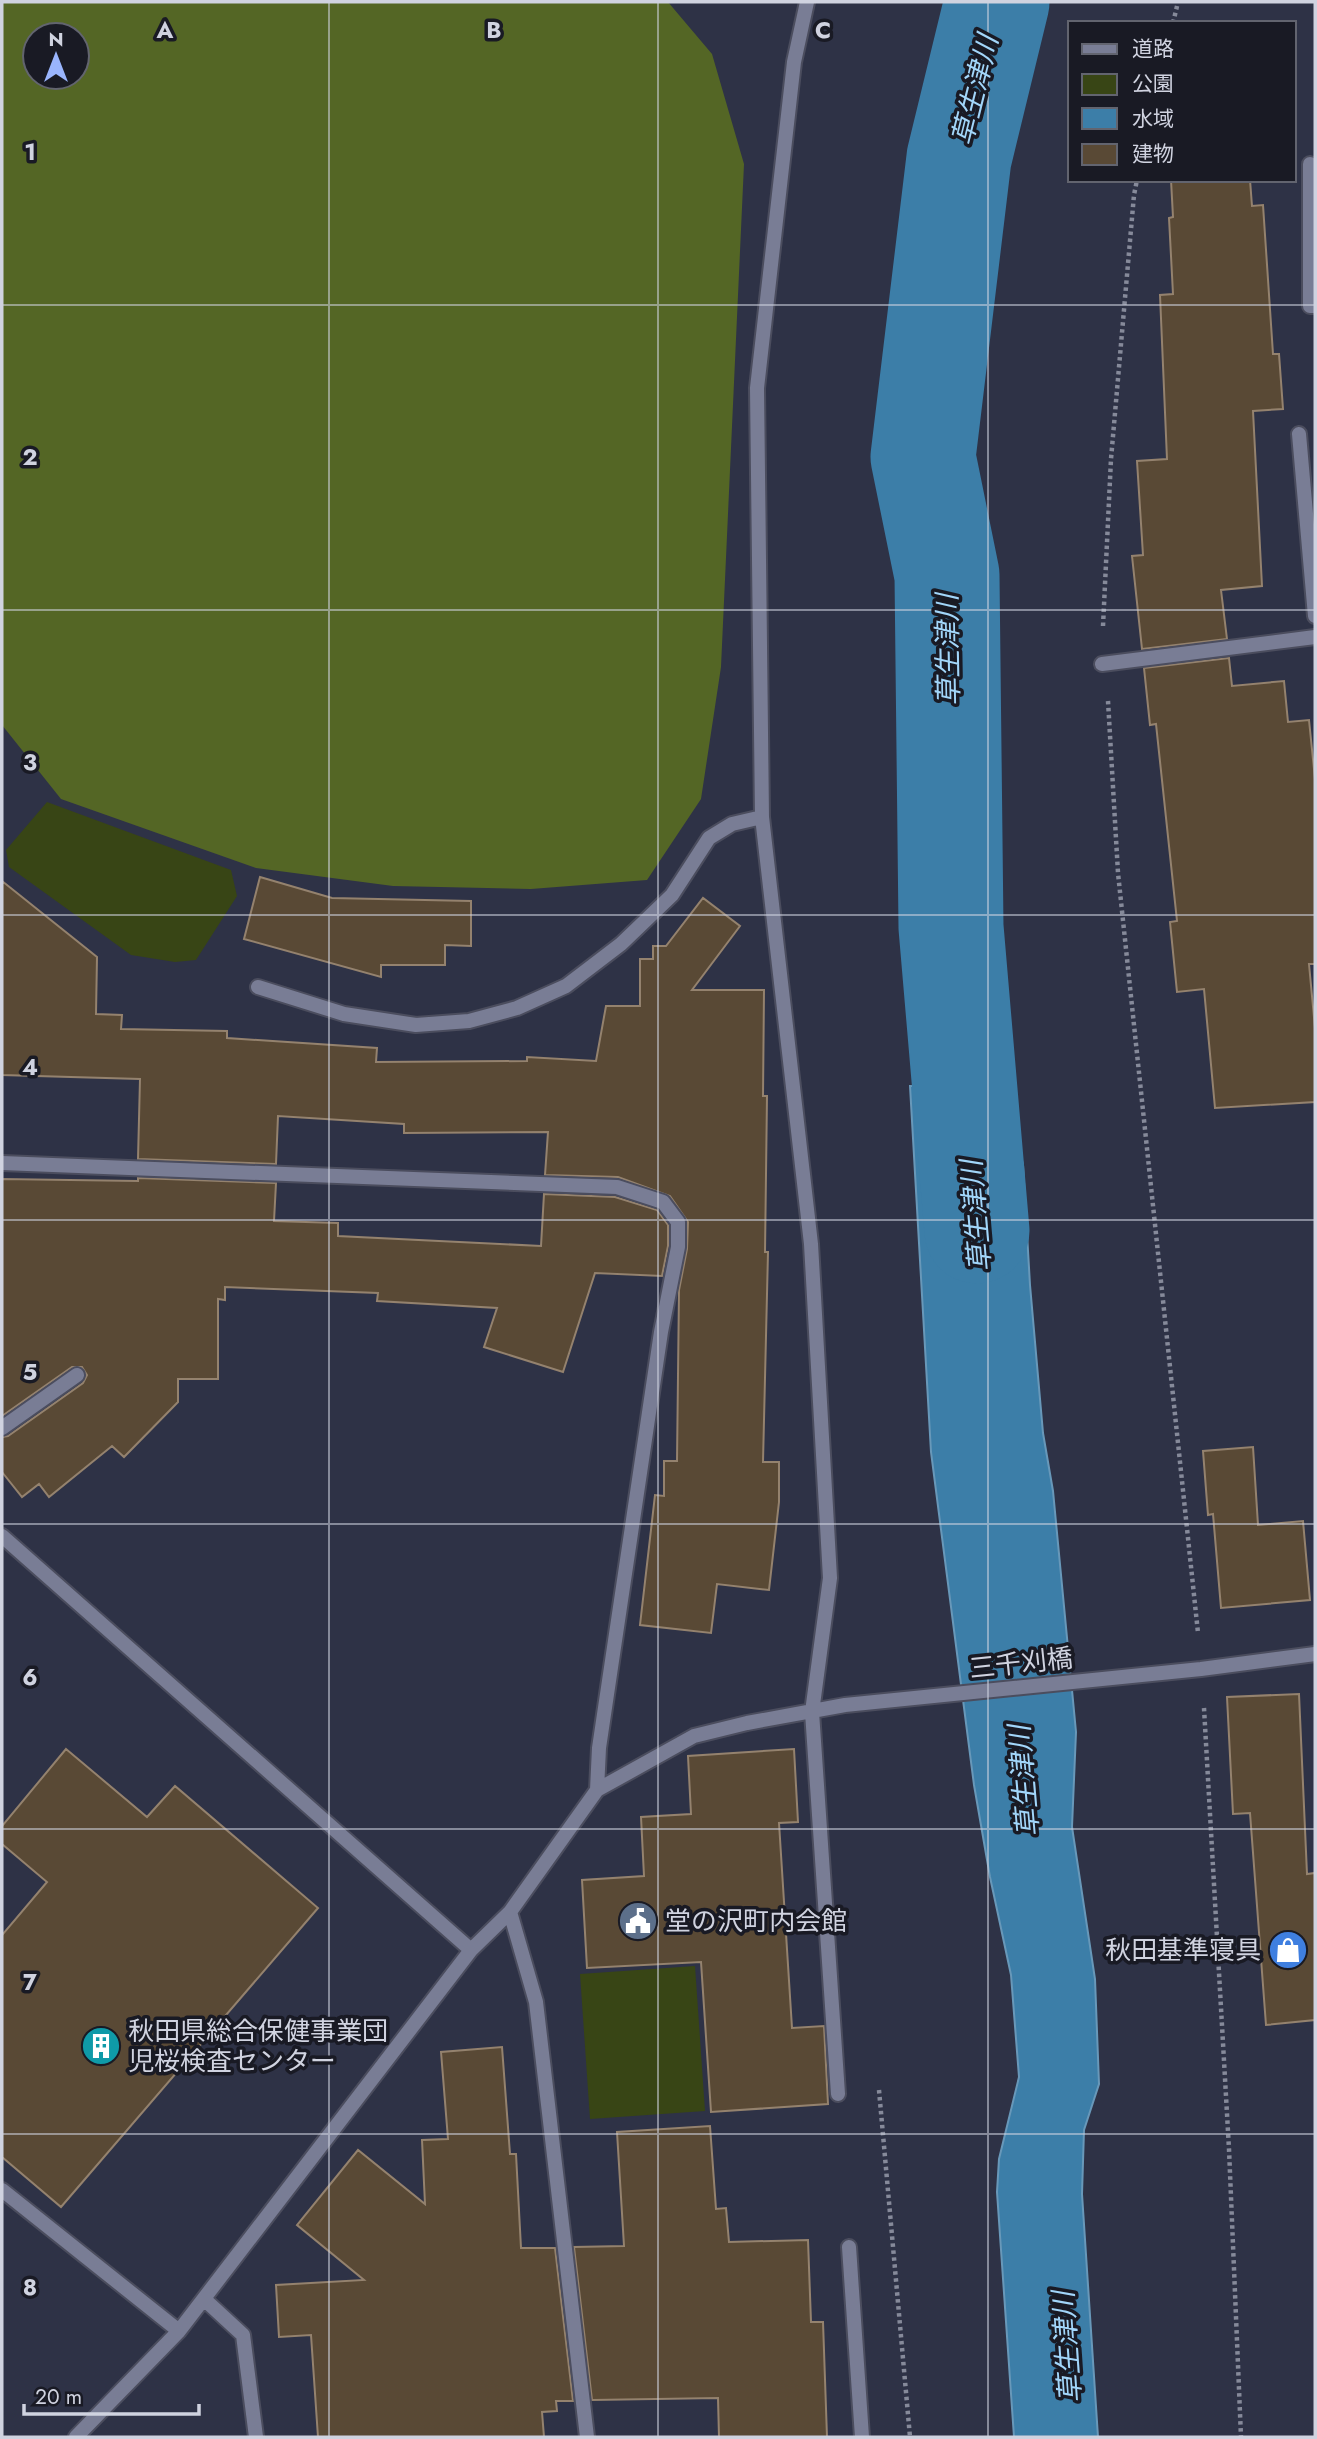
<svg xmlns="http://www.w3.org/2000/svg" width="1317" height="2439" font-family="Jost,'Noto Sans JP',sans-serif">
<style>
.green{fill:#384515}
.forest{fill:#546625;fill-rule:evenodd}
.water{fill:#3c7ea8;stroke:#6898b9;stroke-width:2}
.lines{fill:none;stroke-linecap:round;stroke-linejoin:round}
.river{stroke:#3c7ea8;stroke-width:105}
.building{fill:#594935;stroke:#94826e;stroke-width:2}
.minor-casing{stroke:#4b4d5e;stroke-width:18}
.path{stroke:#868a9a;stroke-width:4.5;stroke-dasharray:3.5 3.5;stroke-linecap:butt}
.minor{stroke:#797d95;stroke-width:14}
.grid{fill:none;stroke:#d0d3e0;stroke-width:2;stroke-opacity:0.55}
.labels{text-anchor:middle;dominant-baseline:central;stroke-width:7;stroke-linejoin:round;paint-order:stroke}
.street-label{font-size:26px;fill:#d0d3e0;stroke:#191a24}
.poi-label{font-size:26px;fill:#d0d3e0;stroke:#191a24;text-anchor:start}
.water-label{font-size:28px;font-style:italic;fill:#a2d6fa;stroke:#191a24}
.grid-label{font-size:23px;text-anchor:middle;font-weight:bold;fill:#d0d3e0;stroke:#191a24;stroke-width:7;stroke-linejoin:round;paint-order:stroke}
</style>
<rect width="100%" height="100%" fill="#2e3246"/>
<path class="green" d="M 47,802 L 231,870 L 237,896 L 196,960 L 175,962 L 131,955 L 9,867 L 6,850 Z
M 695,1966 L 705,2111 L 590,2119 L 580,1974 Z"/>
<path class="forest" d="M 2,2 L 668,2 L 712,54 L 744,164 L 721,667 L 701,799 L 647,880 L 531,889 L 393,886 L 256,868 L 61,799 L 2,725 ZM 35,35 L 77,35 L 77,77 L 35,77 Z"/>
<path class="water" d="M 1005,1085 L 1023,1165 L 1030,1285 L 1043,1433 L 1053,1491 L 1076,1732 L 1072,1827 L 1095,1979 L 1099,2084 L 1084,2130 L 1082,2194 L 1098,2437 L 1014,2437 L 997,2192 L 999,2159 L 1019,2077 L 1011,1975 L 990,1877 L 974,1785 L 931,1452 L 910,1086 Z"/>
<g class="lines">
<path class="river" d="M 977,1231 L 951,927 L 947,575 L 923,457 L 959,158 L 997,2"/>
</g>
<path class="building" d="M 1171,180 L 1250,180 L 1252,206 L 1263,205 L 1273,354 L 1279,354 L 1283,409 L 1253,411 L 1262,586 L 1221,590 L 1227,639 L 1142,649 L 1132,556 L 1143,555 L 1137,461 L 1167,459 L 1160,295 L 1173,294 L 1169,218 L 1173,217 Z
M 1229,658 L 1232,686 L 1284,681 L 1288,722 L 1309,720 L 1315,779 L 1315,964 L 1309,964 L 1315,1028 L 1315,1102 L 1215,1108 L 1204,989 L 1177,992 L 1170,922 L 1177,921 L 1156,724 L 1150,725 L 1144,668 Z
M 260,877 L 332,898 L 471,901 L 471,946 L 445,945 L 445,965 L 381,965 L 381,977 L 244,939 Z
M 2,881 L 97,957 L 96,1014 L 122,1015 L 121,1029 L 227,1031 L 227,1038 L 377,1048 L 376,1062 L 527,1061 L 527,1057 L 596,1061 L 606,1006 L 640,1006 L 640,959 L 653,959 L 653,946 L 666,946 L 703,898 L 740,926 L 692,990 L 764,990 L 763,1096 L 767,1096 L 765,1252 L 768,1252 L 763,1462 L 779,1462 L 779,1502 L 769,1590 L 717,1584 L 711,1633 L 640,1625 L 655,1495 L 664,1496 L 664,1461 L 677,1461 L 679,1290 L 687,1249 L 688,1222 L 670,1196 L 618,1177 L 545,1175 L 548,1132 L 404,1133 L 404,1124 L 278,1116 L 276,1164 L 138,1159 L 140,1079 L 2,1075 Z
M 138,1178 L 276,1183 L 274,1221 L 338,1223 L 338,1236 L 541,1246 L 544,1194 L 615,1197 L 657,1210 L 668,1225 L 668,1246 L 662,1276 L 595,1273 L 563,1372 L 484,1347 L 497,1308 L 377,1301 L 378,1293 L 225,1287 L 225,1300 L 218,1299 L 218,1379 L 178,1379 L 178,1402 L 124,1457 L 112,1446 L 49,1497 L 39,1484 L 22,1497 L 2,1472 L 2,1437 L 8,1436 L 83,1383 L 87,1375 L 82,1367 L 72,1367 L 2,1416 L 2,1179 L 138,1181 Z
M 1253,1447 L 1258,1525 L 1303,1521 L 1310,1600 L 1221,1608 L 1213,1514 L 1208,1515 L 1203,1451 Z
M 1299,1694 L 1307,1874 L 1315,1873 L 1315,2020 L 1266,2025 L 1250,1813 L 1233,1814 L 1227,1697 Z
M 66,1749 L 147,1817 L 175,1786 L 318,1908 L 61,2207 L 2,2157 L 2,1935 L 47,1882 L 2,1844 L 2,1826 Z
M 794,1749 L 798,1822 L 779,1823 L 792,2028 L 824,2026 L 828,2104 L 711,2112 L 701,1962 L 587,1968 L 582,1880 L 644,1876 L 641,1817 L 691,1814 L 688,1756 Z
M 502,2047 L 510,2154 L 516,2154 L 521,2248 L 555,2248 L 573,2401 L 556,2401 L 557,2411 L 542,2412 L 544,2437 L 318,2437 L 311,2335 L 279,2337 L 276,2285 L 364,2280 L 297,2225 L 358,2150 L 425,2204 L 422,2140 L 448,2139 L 441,2052 Z
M 710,2126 L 716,2209 L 726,2208 L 729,2242 L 808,2240 L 811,2322 L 823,2322 L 827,2437 L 719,2437 L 718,2398 L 592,2400 L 574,2247 L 624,2246 L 617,2132 Z"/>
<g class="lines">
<g class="minor-casing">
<path id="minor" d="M 807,2 L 794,62 L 757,388 L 762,817 L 811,1244 L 830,1578 L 812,1712 L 838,2094
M 1310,164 L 1310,306 L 1315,306
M 1299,434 L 1315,616
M 1102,664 L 1315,637
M 258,987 L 344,1014 L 416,1025 L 469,1021 L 517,1008 L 566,986 L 621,944 L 672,895 L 709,838 L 732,824 L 762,817
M 2,1163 L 617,1187 L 663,1202 L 678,1222 L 678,1247 L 661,1332 L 599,1748 L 597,1790
M 2,1428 L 77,1375
M 2,1536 L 471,1950
M 510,1912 L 536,2002 L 587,2437
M 2,2190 L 179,2331
M 849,2247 L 862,2437
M 204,2299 L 243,2335 L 256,2437
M 76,2437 L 179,2331 L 471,1950 L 510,1912 L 597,1790 L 694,1736 L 747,1723 L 845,1705 L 1201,1669 L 1315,1654"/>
</g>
<path class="path" d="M 1173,23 L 1178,2
M 1103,626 L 1111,459 L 1134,195 L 1137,180
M 1108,701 L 1118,873 L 1198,1633
M 1204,1708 L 1229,2149 L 1241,2437
M 879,2090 L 910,2437"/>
<use href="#minor" class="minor"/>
</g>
<path class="grid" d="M 329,2 L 329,2437M 658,2 L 658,2437M 988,2 L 988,2437M 2,305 L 1315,305M 2,610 L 1315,610M 2,915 L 1315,915M 2,1220 L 1315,1220M 2,1524 L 1315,1524M 2,1829 L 1315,1829M 2,2134 L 1315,2134"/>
<defs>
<g id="civic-disc" transform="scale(2.0125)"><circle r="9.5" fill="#5c6f8a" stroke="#191a24"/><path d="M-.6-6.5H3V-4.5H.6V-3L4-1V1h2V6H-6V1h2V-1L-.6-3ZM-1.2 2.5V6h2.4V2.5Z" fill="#fff"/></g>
<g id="shop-disc" transform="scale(2.0125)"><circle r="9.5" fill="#3f7fe0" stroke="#191a24"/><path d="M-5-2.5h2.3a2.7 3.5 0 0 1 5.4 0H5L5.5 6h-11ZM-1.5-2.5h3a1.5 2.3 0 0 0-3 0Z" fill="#fff"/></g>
<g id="building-disc" transform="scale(2.0125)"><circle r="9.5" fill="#0f9aa8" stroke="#191a24"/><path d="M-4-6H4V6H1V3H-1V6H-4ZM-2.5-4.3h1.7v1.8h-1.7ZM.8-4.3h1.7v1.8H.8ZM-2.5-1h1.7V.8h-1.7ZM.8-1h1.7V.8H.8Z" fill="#fff"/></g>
</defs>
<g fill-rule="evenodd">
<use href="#civic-disc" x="638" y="1921"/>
<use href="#shop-disc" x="1288" y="1950"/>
<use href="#building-disc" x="101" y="2046"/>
</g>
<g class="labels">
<g class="street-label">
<text transform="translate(1021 1663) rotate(-6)">三千刈橋</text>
</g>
<g class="poi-label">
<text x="665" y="1921">堂の沢町内会館</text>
<text x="1261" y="1950" text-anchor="end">秋田基準寝具</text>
<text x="128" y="2031">秋田県総合保健事業団<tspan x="128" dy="30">児桜検査センター</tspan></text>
</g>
<g class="water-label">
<text transform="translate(975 90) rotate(-76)">草生津川</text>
<text transform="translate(948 650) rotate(-91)">草生津川</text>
<text transform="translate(976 1216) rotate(-95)">草生津川</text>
<text transform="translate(1024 1781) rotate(-95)">草生津川</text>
<text transform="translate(1067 2347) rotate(-94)">草生津川</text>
</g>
</g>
<g class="grid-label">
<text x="165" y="38">A</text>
<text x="494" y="38">B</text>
<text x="823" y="38">C</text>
<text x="30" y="160">1</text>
<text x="30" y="465">2</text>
<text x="30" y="770">3</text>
<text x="30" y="1075">4</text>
<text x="30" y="1380">5</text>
<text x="30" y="1685">6</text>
<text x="30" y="1990">7</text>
<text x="30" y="2295">8</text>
</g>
<rect width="1317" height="2439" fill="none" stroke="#d0d3e0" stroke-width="7"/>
<rect x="1068" y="21" width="228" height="161" fill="#191a24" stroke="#62646f" stroke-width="2"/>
<rect x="1082" y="44" width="35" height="10" fill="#797d95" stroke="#62646f" stroke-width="2"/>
<text x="1132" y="56" font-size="21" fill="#d0d3e0">道路</text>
<rect x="1082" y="74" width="35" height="21" fill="#384515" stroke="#62646f" stroke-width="2"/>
<text x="1132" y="91" font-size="21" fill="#d0d3e0">公園</text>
<rect x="1082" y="108" width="35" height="21" fill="#3c7ea8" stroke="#62646f" stroke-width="2"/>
<text x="1132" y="126" font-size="21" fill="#d0d3e0">水域</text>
<rect x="1082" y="144" width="35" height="21" fill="#594935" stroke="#62646f" stroke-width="2"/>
<text x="1132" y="161" font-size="21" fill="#d0d3e0">建物</text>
<g transform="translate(56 56)"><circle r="33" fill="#191a24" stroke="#62646f" stroke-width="2"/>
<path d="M0-5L12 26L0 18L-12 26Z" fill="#9ab5fd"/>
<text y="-10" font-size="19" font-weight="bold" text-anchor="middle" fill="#d0d3e0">N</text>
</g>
<path d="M24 2404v10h175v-10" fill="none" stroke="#d0d3e0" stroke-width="3.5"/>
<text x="35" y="2404" font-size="21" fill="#d0d3e0" stroke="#191a24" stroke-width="5" paint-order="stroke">20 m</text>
</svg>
